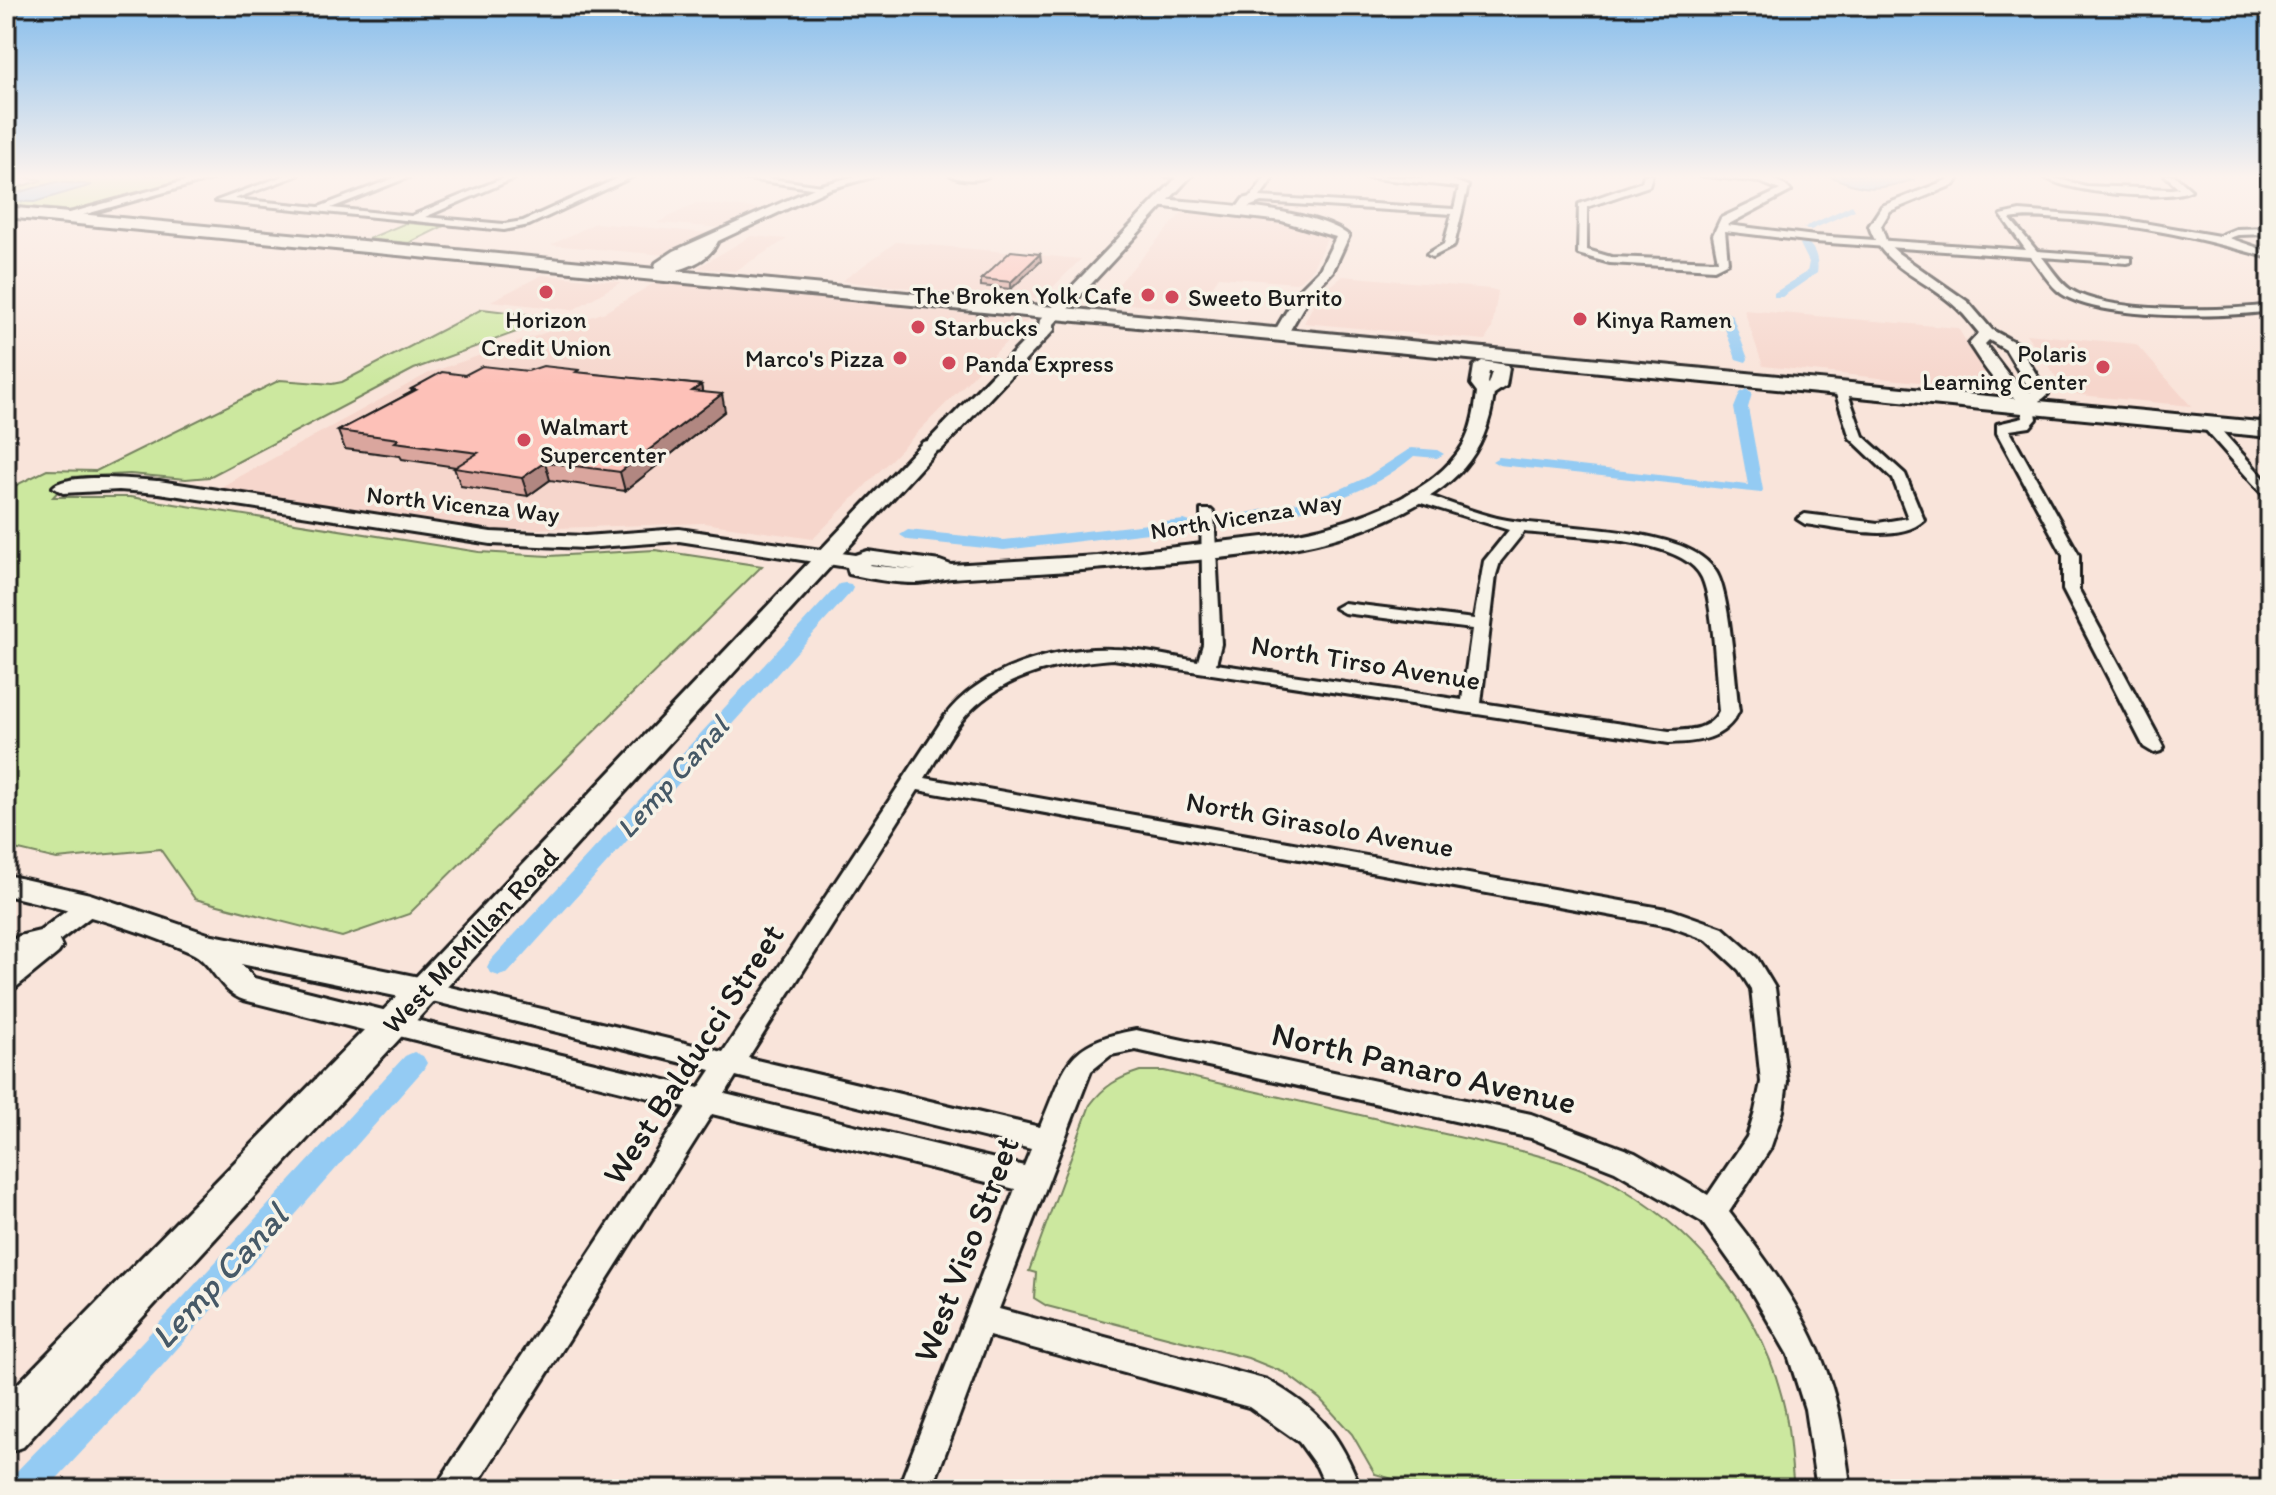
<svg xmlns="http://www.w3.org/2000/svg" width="2276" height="1495" font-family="Itim,sans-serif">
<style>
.built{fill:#f6d6cc}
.green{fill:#cce89f;stroke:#74825e;stroke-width:2}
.water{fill:#94cbf3;stroke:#64859d;stroke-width:2}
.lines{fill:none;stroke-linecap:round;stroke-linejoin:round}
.canal{fill:#94cbf3;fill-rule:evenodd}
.minor-casing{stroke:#1c1c1c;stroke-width:6}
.tertiary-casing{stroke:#1c1c1c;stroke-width:6}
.secondary-casing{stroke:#1c1c1c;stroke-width:6}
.primary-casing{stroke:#1c1c1c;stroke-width:6}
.minor{fill:#f7f3e8;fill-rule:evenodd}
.tertiary{fill:#f7f3e8;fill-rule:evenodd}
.secondary{fill:#f7f3e8;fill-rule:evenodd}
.primary{fill:#f7f3e8;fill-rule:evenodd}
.wall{fill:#daa69e;stroke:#1c1c1c;stroke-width:2}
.shaded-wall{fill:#b18781;stroke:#1c1c1c;stroke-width:2}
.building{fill:#fdc1b8;stroke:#1c1c1c;stroke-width:2}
.poi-dot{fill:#d1495b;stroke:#f7f3e8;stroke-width:3}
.labels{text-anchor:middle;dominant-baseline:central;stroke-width:7;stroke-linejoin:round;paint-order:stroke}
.far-poi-label{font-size:24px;fill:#1c1c1c;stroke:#f7f3e8;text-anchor:start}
.far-street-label{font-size:24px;fill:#1c1c1c;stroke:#f7f3e8}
.street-label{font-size:28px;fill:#1c1c1c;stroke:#f7f3e8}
.water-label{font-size:30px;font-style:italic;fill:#465967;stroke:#f7f3e8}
.near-street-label{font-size:34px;fill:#1c1c1c;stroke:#f7f3e8}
.near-water-label{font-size:36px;font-style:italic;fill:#465967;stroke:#f7f3e8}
</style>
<rect width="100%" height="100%" fill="#f9e4da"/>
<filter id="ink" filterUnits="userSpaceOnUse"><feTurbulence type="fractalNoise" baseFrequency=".0125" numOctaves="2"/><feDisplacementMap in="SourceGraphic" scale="16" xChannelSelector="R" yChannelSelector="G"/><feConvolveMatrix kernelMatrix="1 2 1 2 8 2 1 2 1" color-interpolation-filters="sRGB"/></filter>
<g filter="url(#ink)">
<path class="built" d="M 696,203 L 764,209 L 724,228 L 657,223 Z
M 1185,209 L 1295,226 L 1329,235 L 1310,273 L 1296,283 L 1219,277 L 1196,310 L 1116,303 L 1107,297 Z
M 595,223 L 708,233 L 665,255 L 551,245 Z
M 751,236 L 787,239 L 735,271 L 697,268 Z
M 896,242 L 1081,259 L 1047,293 L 1035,298 L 1019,299 L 842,281 Z
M 542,275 L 621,282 L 573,310 L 491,301 Z
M 1343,276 L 1491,289 L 1498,291 L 1492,329 L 1485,340 L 1304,323 L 1318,296 Z
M 656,282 L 1028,320 L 813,539 L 704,523 L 497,530 L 219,488 L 429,373 L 605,312 Z
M 1744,310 L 1958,328 L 1995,390 L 1763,366 Z
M 2026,334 L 2136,344 L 2191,406 L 2081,395 L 2065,390 Z"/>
<path class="green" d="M 6,175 L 213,175 L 74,211 L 6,205 L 6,191 L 42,180 Z
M 406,223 L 444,226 L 409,243 L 368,239 Z
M 482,309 L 555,318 L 414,369 L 209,477 L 186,479 L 130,474 L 71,477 L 53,497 L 130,497 L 479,552 L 549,556 L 655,550 L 762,566 L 409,914 L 342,937 L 195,899 L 160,849 L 57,859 L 6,847 L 6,490 L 47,470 L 96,471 L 280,380 L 332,384 L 342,382 Z
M 1140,1071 L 1164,1071 L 1525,1152 C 1559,1161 1593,1170 1623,1189 C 1703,1237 1765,1317 1785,1410 C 1790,1435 1791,1463 1794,1489 L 1428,1489 L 1375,1474 L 1352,1434 L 1320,1399 L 1285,1373 L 1248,1358 L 1047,1306 L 1034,1298 L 1036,1273 L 1029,1271 L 1090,1105 C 1104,1086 1118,1078 1140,1071 Z"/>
<path class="water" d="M 1827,175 L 1901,175 L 1913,180 C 1874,191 1864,191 1827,175 Z
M 56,182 L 92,185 L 34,202 L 6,201 L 6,196 Z"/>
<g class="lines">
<path class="canal" d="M 1852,205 L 1855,210 L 1811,230 L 1803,228 Z
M 1805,241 C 1816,247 1819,262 1817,273 L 1782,297 L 1774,297 L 1774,293 L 1807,272 L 1809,262 L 1800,244 Z
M 1726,312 L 1732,315 L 1748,359 L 1746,362 L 1736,359 L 1720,315 Z
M 1746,389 L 1752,393 L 1748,408 L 1763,490 L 1761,493 L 1499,465 L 1492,461 L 1499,457 L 1748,485 L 1734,408 L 1740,393 Z
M 1411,448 L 1437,450 L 1444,454 L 1437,458 L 1414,456 C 1361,501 1295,513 1228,526 L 1220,521 L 1223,518 L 1298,502 L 1343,488 L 1365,478 Z
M 1184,520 L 1190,522 L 1190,528 L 1004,550 L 908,540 L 900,535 L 908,530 L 1004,540 Z
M 845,583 L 851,584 L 853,588 L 851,592 L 508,973 L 499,976 L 490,973 L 487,967 L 490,961 L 839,584 Z
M 414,1052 L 423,1056 L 427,1063 L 423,1070 L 162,1366 L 47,1489 L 6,1489 L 11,1477 L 140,1344 L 405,1056 Z"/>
<g class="minor-casing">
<path id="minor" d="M 286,175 L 298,175 L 234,199 L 319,207 L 402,175 L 414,175 L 331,208 L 411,216 L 511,175 L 522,175 L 425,217 L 504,224 L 523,221 L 625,175 L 636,175 L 529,225 L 504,230 L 216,201 Z
M 719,175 L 745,175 L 829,187 L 825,190 Z
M 1267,175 L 1275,175 L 1260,197 L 1454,209 L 1459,187 L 1344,175 L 1449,179 L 1468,186 L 1454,246 L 1432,257 L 1427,254 L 1444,244 L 1452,214 L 1261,202 L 1233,213 L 1243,199 L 1251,197 Z
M 1644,175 L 1652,175 L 1649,186 L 1587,207 L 1587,250 L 1611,257 L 1718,261 L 1713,235 L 1721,218 L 1780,190 L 1760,182 L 1698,175 C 1726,175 1769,168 1791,191 L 1727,225 L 1815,236 L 2026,250 L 2001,215 L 2020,211 L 2114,218 L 2219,236 L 2236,229 L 2270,228 L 2270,234 L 2238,235 L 2229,238 L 2270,252 L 2270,258 C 2200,238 2146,226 2072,220 C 2052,219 2030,215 2010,219 L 2037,251 L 2131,258 L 2131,262 L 2127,263 L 2042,257 C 2051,268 2060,283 2071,290 C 2109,314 2225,311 2270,305 L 2270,311 C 2225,318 2100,320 2062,294 C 2050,286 2040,268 2031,257 L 1815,242 L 1725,231 L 1728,262 L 1714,269 L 1610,263 L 1578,254 L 1579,204 L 1642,182 Z
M 2042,175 L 2086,186 L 2171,189 L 2179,188 L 2165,175 L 2174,175 L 2191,190 C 2168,202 2062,193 2042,175 Z
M 1840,384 L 1846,388 L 1863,436 L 1905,474 L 1924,520 C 1899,544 1836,528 1805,524 L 1797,519 L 1805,514 L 1878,523 L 1908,518 L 1893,479 L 1850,438 L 1834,388 Z
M 2028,402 L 2035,406 L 2037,419 L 2030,427 L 2010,430 L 2011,433 L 2079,555 L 2079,590 L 2164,747 L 2161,751 L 2154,753 L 2144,747 L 2063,590 L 2063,555 L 1997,433 L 1997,424 L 2023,418 L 2021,406 Z
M 2208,420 L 2213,421 L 2270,485 L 2270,498 L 2265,497 L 2203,427 L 2201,424 Z
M 1413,491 C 1445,500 1474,514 1507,520 C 1559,530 1687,524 1716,572 C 1730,593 1735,682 1739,711 C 1725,740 1698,742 1669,743 L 1113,659 C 1058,663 999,675 962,720 C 948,737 937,759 925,778 L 1672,910 L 1723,928 L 1757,958 L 1775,988 L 1787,1082 L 1783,1111 L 1770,1149 L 1729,1212 C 1774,1269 1816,1327 1835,1398 C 1843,1428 1846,1459 1851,1489 L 1817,1489 L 1805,1409 L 1788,1355 L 1749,1288 L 1702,1222 L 1615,1171 L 1531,1138 L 1136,1050 L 1111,1055 L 1091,1071 L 999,1309 L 1267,1380 C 1320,1410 1339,1433 1361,1489 L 1327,1489 L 1317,1467 L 1299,1442 L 1249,1407 L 989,1336 L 932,1489 L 898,1489 L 1015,1189 L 712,1114 L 474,1489 L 437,1489 L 442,1477 L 686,1107 L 391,1034 L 382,1031 L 378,1024 L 382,1017 L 391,1014 L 699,1088 L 711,1070 L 424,999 L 415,997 L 412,990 L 415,983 L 424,981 L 723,1052 L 945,716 C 981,668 1055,647 1112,649 C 1141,649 1170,657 1198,661 L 1203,644 L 1201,510 L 1211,510 L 1214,513 L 1221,644 L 1216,664 L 1462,700 L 1472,629 L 1344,613 L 1335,608 L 1344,603 L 1474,619 L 1484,561 L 1509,530 L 1408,499 L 1405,496 ZM 1524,532 C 1564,537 1683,535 1702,578 C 1714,605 1716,678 1719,711 C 1709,731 1689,730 1669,731 L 1481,703 L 1496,575 L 1500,562 ZM 918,790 L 1669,926 L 1707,940 L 1739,970 L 1751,989 L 1761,1082 L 1755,1111 L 1747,1137 L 1708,1195 L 1635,1153 L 1531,1114 L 1136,1030 C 1063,1043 1067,1065 1040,1127 L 748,1058 ZM 736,1076 L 1031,1149 L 1024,1166 L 725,1094 Z
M 90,897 L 98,899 L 102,905 L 98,911 L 59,941 L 62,947 L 58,953 L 15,988 L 6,990 L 6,945 L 19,936 L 40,931 L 82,899 Z"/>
</g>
<g class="tertiary-casing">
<path id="tertiary" d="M 207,175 L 226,175 L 61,221 L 55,217 Z
M 860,175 L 879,175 L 829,189 L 718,241 C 708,263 684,269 661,274 L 654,270 L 656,263 L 674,251 L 821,185 Z
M 951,175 L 990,175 C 981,181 960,181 951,175 Z
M 1161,175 L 1190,175 L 1191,176 L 1185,179 Z
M 1949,175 L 1961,175 L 1955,184 L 1890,211 L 1881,226 L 1887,243 L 1898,253 L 1968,302 L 1992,330 L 2018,344 L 2048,394 C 2018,426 1984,366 1969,344 L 1979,333 C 1972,325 1966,316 1958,309 C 1928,279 1883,270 1869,226 L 1882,206 L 1947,180 ZM 1989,340 L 2006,350 L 2031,392 L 2017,386 L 1985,344 Z
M 1161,199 C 1205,203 1318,208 1349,236 L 1333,271 L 1310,295 L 1286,337 L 1281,339 L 1273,334 L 1299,290 L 1320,269 L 1336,237 L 1282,221 L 1157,206 L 1157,200 Z
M 1482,361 L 1507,365 L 1509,368 L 1506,386 L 1494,394 C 1486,458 1453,487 1397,515 C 1313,557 1208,558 1116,567 C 1061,573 1007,574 952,578 C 940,579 928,583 916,583 C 894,583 871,579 849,574 L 847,567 L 679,541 L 585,548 L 491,544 L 159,493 L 119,490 L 63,493 L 53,487 C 67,472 138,480 159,481 L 491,532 L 585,536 L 679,529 L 855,555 L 867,551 L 940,561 L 951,565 L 1097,556 L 1298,533 C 1351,523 1434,495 1463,445 C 1472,429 1475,410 1477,392 L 1471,384 L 1474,366 ZM 1489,372 L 1492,372 L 1488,384 L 1487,383 ZM 869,565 L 870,564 L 918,570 Z
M 6,875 L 90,894 L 208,934 L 424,978 L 435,981 L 440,990 L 435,999 L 424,1002 L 241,964 L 254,978 L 403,1015 L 408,1024 L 403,1033 L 391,1037 L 244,1000 C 219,992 212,961 190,952 C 131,926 68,910 6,895 Z"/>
</g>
<g class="secondary-casing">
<path id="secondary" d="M 1179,175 L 1192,175 L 1054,324 L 1054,330 L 941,450 L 936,451 L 436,999 L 23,1447 L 6,1453 L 6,1396 L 412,981 L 923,442 L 928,441 L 1039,326 L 1040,320 Z"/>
</g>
<g class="primary-casing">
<path id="primary" d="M 6,207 L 2270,423 L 2270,437 L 6,217 Z"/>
</g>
<use href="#minor" class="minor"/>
<use href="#tertiary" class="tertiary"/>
<use href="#secondary" class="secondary"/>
<use href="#primary" class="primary"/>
</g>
<path class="wall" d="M 1041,261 L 1011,289 L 981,286 L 981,279 Z
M 580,373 L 701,385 L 702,392 L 725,411 L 625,491 L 550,480 L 528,496 L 461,486 L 454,468 L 456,467 L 402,459 L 400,456 L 345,449 L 338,431 L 412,392 L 411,389 L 465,375 Z"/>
<path class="shaded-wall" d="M 1040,254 L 1041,261 L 1011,289 L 1011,282 Z
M 701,385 L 704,401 L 692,391 Z
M 722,394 L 725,411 L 625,491 L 620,472 Z
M 545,462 L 550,480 L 528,496 L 522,478 Z"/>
<path class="building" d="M 1011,251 L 1040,254 L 1011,282 L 981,279 Z
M 482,366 L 528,371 L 543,366 L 579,370 L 576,372 L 701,385 L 692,391 L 722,394 L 620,472 L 545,462 L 522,478 L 454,468 L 478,453 L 395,442 L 399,439 L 338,431 L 416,390 L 411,389 L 442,372 L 465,375 Z"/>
</g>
<linearGradient id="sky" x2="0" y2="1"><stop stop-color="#86bdec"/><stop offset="0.46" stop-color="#fcf3ee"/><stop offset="1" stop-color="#fcf3ee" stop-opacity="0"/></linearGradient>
<rect width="2276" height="384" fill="url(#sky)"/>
<g class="poi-dot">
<circle cx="546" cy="292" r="8"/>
<circle cx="1148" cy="295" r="8"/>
<circle cx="1172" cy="297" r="8"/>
<circle cx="1580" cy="319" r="8"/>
<circle cx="918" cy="327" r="8"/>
<circle cx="900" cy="358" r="8"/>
<circle cx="949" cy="363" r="8"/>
<circle cx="2103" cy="367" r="8"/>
<circle cx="524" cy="440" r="8"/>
</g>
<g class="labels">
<g class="far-poi-label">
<text x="1132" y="295" text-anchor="end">The Broken Yolk Cafe</text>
<text x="1188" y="297">Sweeto Burrito</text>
<text x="546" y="319" text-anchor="middle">Horizon<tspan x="546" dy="28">Credit Union</tspan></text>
<text x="1596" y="319">Kinya Ramen</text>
<text x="934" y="327">Starbucks</text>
<text x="2087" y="353" text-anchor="end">Polaris<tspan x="2087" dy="28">Learning Center</tspan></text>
<text x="884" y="358" text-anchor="end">Marco's Pizza</text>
<text x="965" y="363">Panda Express</text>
<text x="540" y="426">Walmart<tspan x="540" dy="28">Supercenter</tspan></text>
</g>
<g class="far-street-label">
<text transform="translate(463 504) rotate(6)">North Vicenza Way</text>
<text transform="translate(1246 516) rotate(-9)">North Vicenza Way</text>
</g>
<g class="street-label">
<text transform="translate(1366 662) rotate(9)">North Tirso Avenue</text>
<text transform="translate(1320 824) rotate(10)">North Girasolo Avenue</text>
<text transform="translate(470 940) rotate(-47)">West McMillan Road</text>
</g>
<g class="water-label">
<text transform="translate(672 777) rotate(-48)">Lemp Canal</text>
</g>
<g class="near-street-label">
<text transform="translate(693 1054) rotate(-57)">West Balducci Street</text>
<text transform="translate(1424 1068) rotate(13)">North Panaro Avenue</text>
<text transform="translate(966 1249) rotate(-69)">West Viso Street</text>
</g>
<g class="near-water-label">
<text transform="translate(219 1276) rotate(-47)">Lemp Canal</text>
</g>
</g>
<rect width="2276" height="1495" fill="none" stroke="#f7f3e8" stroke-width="32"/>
<rect x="16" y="16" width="2244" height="1463" fill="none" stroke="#1c1c1c" stroke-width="3" filter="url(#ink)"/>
</svg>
